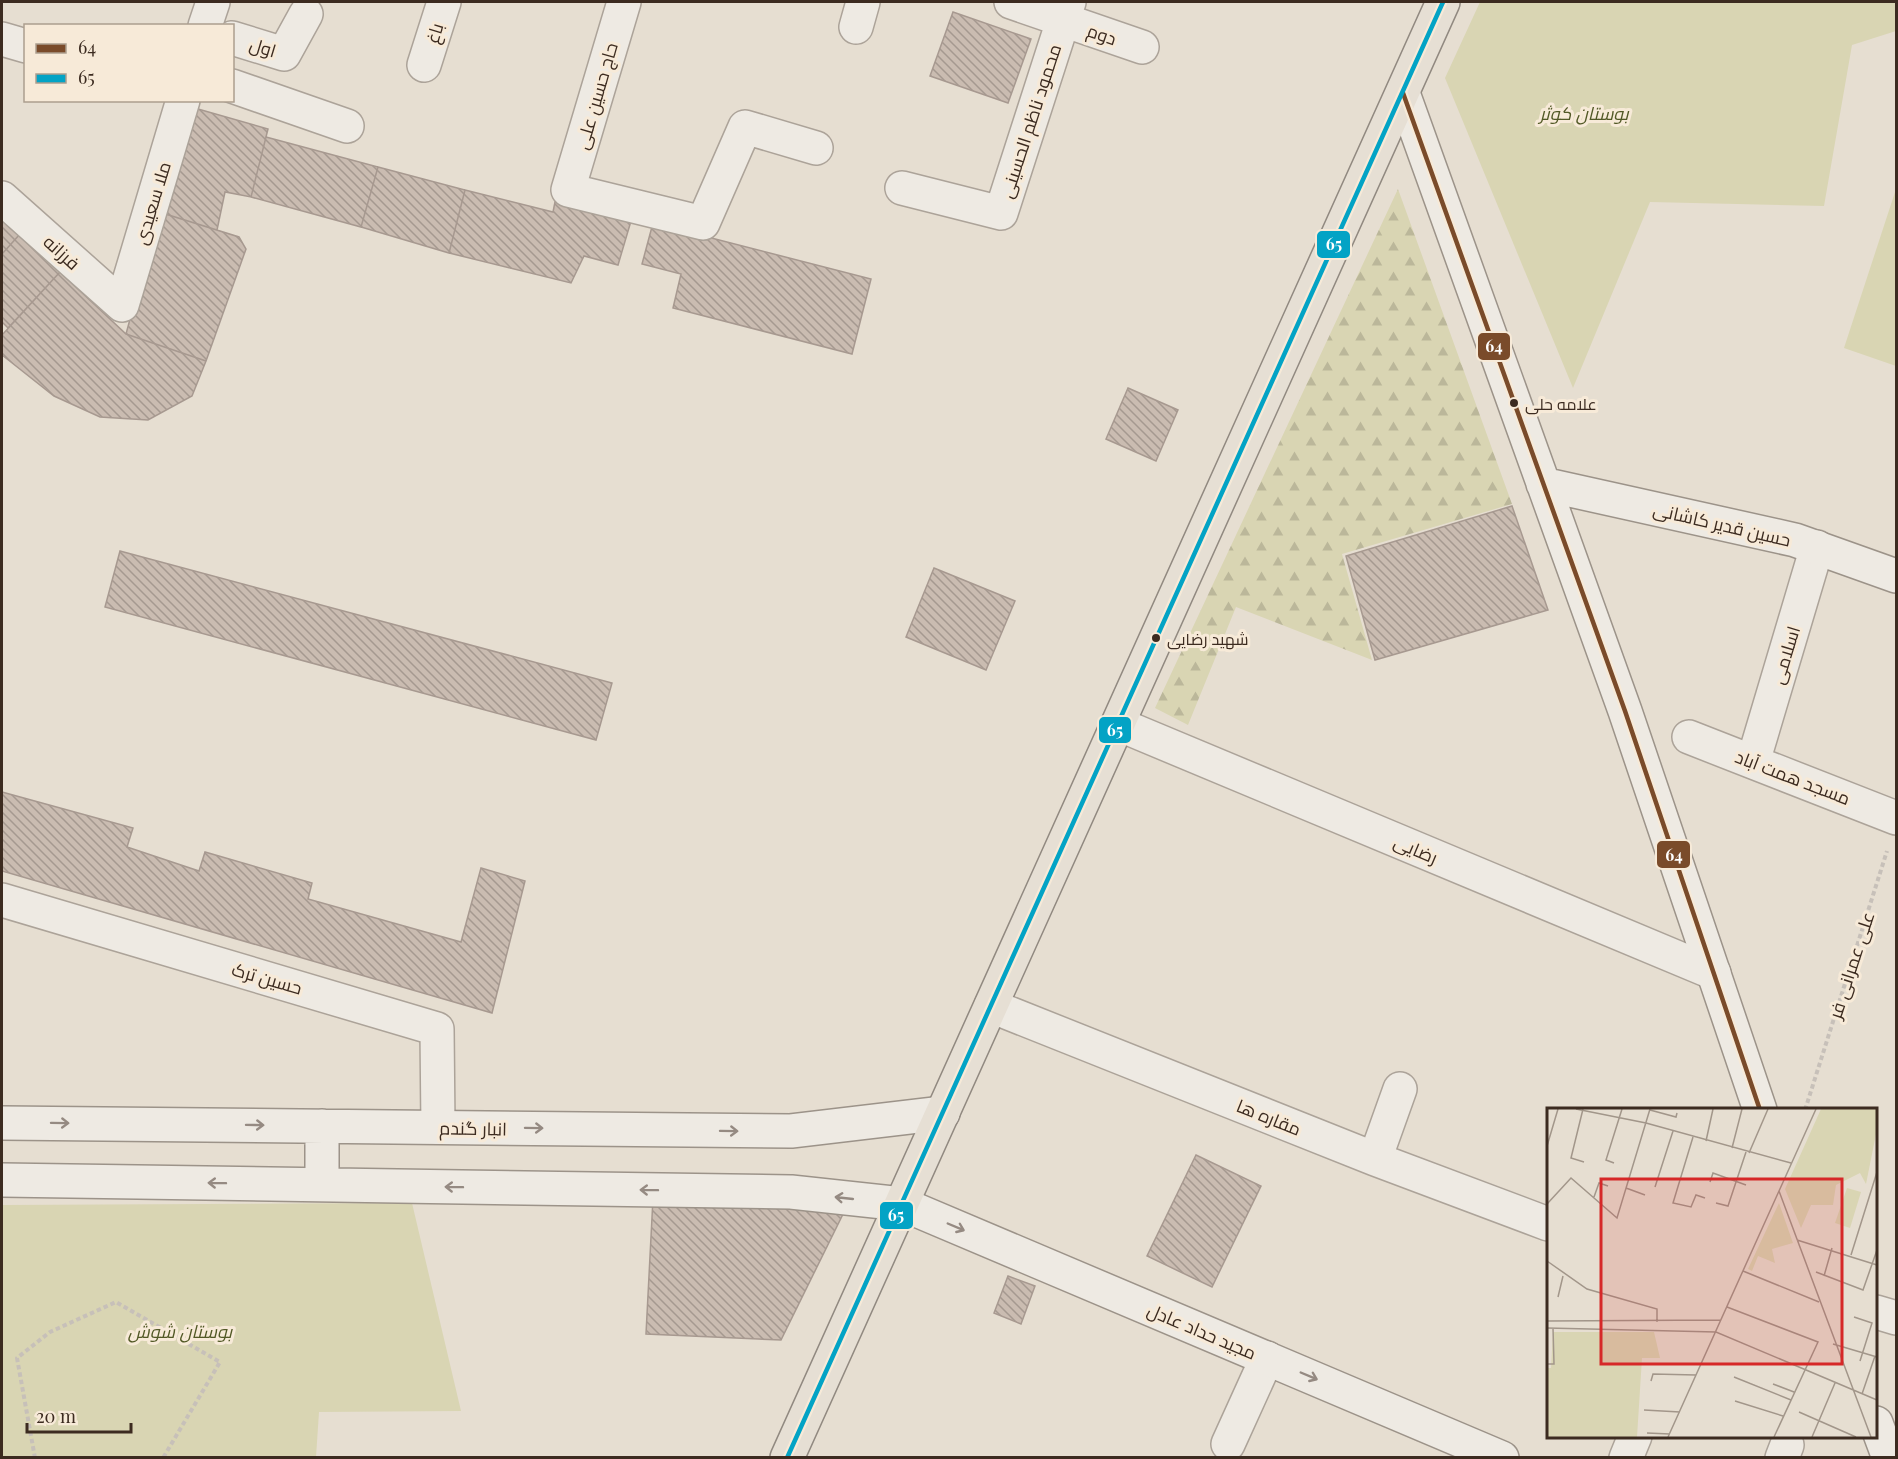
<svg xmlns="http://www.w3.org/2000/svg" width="1898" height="1459" font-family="'Playfair Display',Cairo,serif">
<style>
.green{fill:#d9d5b3}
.forest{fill:url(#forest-firs)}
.building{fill:url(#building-back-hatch);stroke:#a79990;stroke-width:1.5}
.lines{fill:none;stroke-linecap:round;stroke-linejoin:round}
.street-casing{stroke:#aca399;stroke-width:36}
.secondary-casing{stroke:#9c9389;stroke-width:36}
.primary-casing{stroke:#918980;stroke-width:36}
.path{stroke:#c7c0b9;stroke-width:4;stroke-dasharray:4.5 3;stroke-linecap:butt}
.street{stroke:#eeeae3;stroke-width:33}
.secondary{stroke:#eeeae3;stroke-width:33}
.primary{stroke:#e6dfd4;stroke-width:33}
.bus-1-casing{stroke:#f7ead8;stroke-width:9}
.bus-2-casing{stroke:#f7ead8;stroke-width:9}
.bus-1{stroke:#7a4b2a;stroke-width:4.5}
.bus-2{stroke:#03a3c5;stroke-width:4.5}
.oneway{stroke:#958a82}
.bus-dot{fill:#3c2b20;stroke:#f7ead8;stroke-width:2}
.labels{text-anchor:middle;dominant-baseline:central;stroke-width:6;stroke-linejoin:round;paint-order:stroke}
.bus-label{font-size:16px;fill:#3c2b20;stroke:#f7ead8;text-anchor:start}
.street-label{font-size:18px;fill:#3c2b20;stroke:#f7ead8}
.park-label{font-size:18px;font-style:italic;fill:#525926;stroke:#f7ead8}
.inset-road{fill:none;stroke:#a2968a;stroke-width:1.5}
.view{fill:#d62828;fill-opacity:0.15;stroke:#d62828;stroke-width:3}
.inset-edge{fill:none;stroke:#3c2b20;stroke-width:3}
.line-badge{stroke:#f7ead8;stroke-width:2}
.badge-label{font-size:16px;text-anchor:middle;font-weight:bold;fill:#fff}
</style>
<defs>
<pattern id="forest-firs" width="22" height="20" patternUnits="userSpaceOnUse" patternTransform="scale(1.5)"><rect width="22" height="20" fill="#d9d5b3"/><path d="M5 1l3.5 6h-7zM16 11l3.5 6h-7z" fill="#bbb79a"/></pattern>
<pattern id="building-back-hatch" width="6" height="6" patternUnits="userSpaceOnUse" patternTransform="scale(1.5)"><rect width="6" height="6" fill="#cabcb1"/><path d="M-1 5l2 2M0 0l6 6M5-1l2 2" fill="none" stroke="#a59990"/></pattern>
</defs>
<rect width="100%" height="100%" fill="#e6ded1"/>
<path class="green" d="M 1480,2 L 1896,2 L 1896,31 L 1852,45 L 1824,206 L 1650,202 L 1573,388 L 1445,78 Z
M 1896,189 L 1896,366 L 1844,348 Z
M 412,1203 L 461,1411 L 319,1412 L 316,1457 L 2,1457 L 2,1205 Z"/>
<path class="forest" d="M 1398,189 L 1512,504 L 1342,554 L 1372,660 L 1236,607 L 1188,725 L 1155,708 Z"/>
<path class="building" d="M 953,12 L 1031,39 L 1008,103 L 930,76 Z
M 191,107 L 268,129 L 251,197 L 225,192 L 217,230 L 159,212 Z
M 266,137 L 378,167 L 361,227 L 251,197 Z
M 378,167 L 465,190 L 449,253 L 361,227 Z
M 465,190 L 553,212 L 555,202 L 631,221 L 618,265 L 584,256 L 571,283 L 449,253 Z
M 159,212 L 239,237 L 246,249 L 206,361 L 126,334 Z
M 2,218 L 20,234 L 2,254 Z
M 653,223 L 871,279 L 852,354 L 673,308 L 681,274 L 642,264 Z
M 20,234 L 60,272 L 8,328 L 2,322 L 2,254 Z
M 60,272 L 126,334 L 206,361 L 192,396 L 148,420 L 100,417 L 54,396 L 2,355 L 2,335 Z
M 1128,388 L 1178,410 L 1156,461 L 1106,439 Z
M 1512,506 L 1548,610 L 1375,660 L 1346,556 Z
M 120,551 L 612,683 L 596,740 L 105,607 Z
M 934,568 L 1015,601 L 986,670 L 906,637 Z
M 2,792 L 133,828 L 127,847 L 199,871 L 205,852 L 312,883 L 308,899 L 461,942 L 481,868 L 525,881 L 492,1013 L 2,871 Z
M 1196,1155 L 1261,1186 L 1212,1287 L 1147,1256 Z
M 653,1198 L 847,1206 L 781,1340 L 646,1334 Z
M 1008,1276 L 1035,1286 L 1021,1324 L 994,1313 Z"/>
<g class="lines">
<g class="street-casing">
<path id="street" d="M 624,2 L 568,190 L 703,223 L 745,127 L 816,148
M 1011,2 L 1142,47
M 205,26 L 213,2
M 856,27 L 863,2
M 232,38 L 284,54 L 306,14
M 2,39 L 26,46
M 424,65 L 444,2
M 232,86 L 347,126
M 902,188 L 1001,213 L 1069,2
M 2,198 L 122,305 L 183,100
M 1118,724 L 1714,973
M 1689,737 L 1896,818
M 1753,762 L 1817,547
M 2,900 L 437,1029 L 438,1127
M 991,1006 L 1375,1159 L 1548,1224
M 1375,1159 L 1400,1089
M 1876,1312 L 1896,1318
M 1228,1444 L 1267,1358
M 1626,1458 L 1635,1436
M 1782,1458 L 1787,1445"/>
</g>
<g class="secondary-casing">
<path id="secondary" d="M 1403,93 L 1625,711 L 1760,1110
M 1543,484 L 1795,540 L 1896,576
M 2,1123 L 791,1131 L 943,1113
M 322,1126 L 322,1185
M 2,1180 L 791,1192 L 902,1204 L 1502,1458
M 1876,1423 L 1889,1458"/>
</g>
<g class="primary-casing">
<path id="primary" d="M 787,1458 L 1443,2"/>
</g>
<path class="path" d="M 1805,1110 L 1887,851
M 35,1458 L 17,1358 L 50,1332 L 116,1302 L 220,1362 L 163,1458"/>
<use href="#street" class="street"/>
<use href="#secondary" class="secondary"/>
<use href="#primary" class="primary"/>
<g class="bus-1-casing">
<path id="bus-1" d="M 1403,93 L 1625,711 L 1760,1110"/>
</g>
<g class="bus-2-casing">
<path id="bus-2" d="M 787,1458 L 1443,2"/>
</g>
<use href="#bus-1" class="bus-1"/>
<use href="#bus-2" class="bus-2"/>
</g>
<defs><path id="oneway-shaft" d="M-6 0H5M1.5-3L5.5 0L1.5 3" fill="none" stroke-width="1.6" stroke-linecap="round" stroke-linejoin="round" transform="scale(1.5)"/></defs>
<g class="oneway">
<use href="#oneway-shaft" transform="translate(60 1123) rotate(1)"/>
<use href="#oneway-shaft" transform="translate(255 1125) rotate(1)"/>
<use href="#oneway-shaft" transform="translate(534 1128) rotate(1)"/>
<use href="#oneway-shaft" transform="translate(729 1131) rotate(1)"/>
<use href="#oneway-shaft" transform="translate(217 1183) rotate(-179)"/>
<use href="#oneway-shaft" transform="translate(454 1187) rotate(-179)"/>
<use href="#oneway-shaft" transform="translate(649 1190) rotate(-179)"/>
<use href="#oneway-shaft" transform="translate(844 1198) rotate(-174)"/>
<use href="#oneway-shaft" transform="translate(956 1227) rotate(23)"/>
<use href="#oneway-shaft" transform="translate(1309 1376) rotate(23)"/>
</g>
<g class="bus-dot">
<circle cx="1514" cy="403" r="5"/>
<circle cx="1156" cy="638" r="5"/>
</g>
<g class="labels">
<g class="bus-label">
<text x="1525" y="403">علامه حلی</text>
<text x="1167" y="638">شهید رضایی</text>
</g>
<g class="street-label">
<text transform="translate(434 33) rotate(-73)">باغ</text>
<text transform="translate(1102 34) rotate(19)">دوم</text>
<text transform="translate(263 47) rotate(17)">اول</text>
<text transform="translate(596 96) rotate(-74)">حاج حسین علی</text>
<text transform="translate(1030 121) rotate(-72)">محمود ناظم الحسینی</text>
<text transform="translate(152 203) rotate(-73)">ملا سعیدی</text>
<text transform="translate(62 252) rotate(42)">فرزانه</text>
<text transform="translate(1722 524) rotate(13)">حسین قدیر کاشانی</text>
<text transform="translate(1785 655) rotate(-73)">اسلامی</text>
<text transform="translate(1793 777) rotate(21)">مسجد همت آباد</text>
<text transform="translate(1416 849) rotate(23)">رضایی</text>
<text transform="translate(1851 965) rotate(-72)">علی عمرانی فر</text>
<text transform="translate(267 978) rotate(16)">حسین ترک</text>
<text transform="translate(1269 1117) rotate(22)">مقاره ها</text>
<text transform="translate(473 1128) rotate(1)">انبار گندم</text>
<text transform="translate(1202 1331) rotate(23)">مجید حداد عادل</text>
</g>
<g class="park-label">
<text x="1584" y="113">بوستان کوثر</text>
<text x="180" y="1331">بوستان شوش</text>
</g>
</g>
<g transform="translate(1547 1108)">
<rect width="330" height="330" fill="#e6ded1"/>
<path d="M 274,1 L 330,1 L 330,21 L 319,76 L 313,65 L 289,77 L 286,97 L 264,97 L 254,120 L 238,81 ZM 300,80 L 314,84 L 303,120 L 288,115 ZM 6,224 L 107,224 L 113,250 L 95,250 L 90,329 L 1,329 L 0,260 L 4,260 Z" fill="#d9d5b3"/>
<path d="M 232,95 L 246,135 L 225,141 L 228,155 L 211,148 L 205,163 L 201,161 Z" fill="#d9d5b3"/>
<path class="inset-road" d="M 29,1 L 99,15 L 244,55M 36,1 L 24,50 L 37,54M 103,2 L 129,9 L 130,5M 146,29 L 126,95 L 144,99 L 149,87 L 158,90M 159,33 L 166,1M 0,38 L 11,1M 185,40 L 195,1M 202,45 L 221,1M 67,55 L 59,52 L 75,1M 163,74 L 166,65 L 199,77M 108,79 L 126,23M 79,80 L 98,87M 232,83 L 324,329M 47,89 L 52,75 L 61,78M 169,95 L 181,98 L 199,44M 0,96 L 24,70 L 70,110 L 103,1M 250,132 L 330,157M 304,147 L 330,64M 0,153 L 40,181 L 110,201 L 110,214M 196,163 L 272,194M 269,164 L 316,182 L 330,142M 277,168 L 285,140M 11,189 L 16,168M 180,199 L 271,234 L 227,329M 307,209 L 325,215 L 313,253M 0,213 L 174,212M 0,220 L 169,224 L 330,292M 286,236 L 330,249M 0,256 L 7,256 L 6,220M 187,269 L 244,292M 104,273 L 106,266 L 149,267M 226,276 L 247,284M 315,286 L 328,248M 188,293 L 236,308M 97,302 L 133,304M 252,304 L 309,329M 100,325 L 123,326M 121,329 L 269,1M 265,329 L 288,275"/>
<path class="view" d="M 54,71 L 295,71 L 295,256 L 54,256 Z"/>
<rect width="330" height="330" class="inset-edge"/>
</g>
<g class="line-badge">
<rect x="1316" y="230" width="35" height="29" rx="6" fill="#03a3c5"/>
<rect x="1477" y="332" width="34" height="29" rx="6" fill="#7a4b2a"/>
<rect x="1098" y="716" width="34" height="28" rx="6" fill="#03a3c5"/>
<rect x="1656" y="840" width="35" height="29" rx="6" fill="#7a4b2a"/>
<rect x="879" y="1201" width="35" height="29" rx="6" fill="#03a3c5"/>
</g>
<g class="badge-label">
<text x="1334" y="250">65</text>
<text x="1494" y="352">64</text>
<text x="1115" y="736">65</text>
<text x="1674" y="861">64</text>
<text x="896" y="1221">65</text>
</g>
<rect width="1898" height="1459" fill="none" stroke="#3c2b20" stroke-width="6"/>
<rect x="24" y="24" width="210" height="78" fill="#f7ead8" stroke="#ac9e8e" stroke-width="1.5"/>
<rect x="36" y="44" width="30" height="9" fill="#7a4b2a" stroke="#ac9e8e" stroke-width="1.5"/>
<text x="78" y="54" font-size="18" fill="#3c2b20">64</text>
<rect x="36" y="74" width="30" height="9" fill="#03a3c5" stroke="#ac9e8e" stroke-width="1.5"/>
<text x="78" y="84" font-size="18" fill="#3c2b20">65</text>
<path d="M27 1423v9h104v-9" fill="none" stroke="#3c2b20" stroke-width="3"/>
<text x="36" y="1423" font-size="18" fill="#3c2b20" stroke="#f7ead8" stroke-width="4.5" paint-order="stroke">20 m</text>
</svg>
